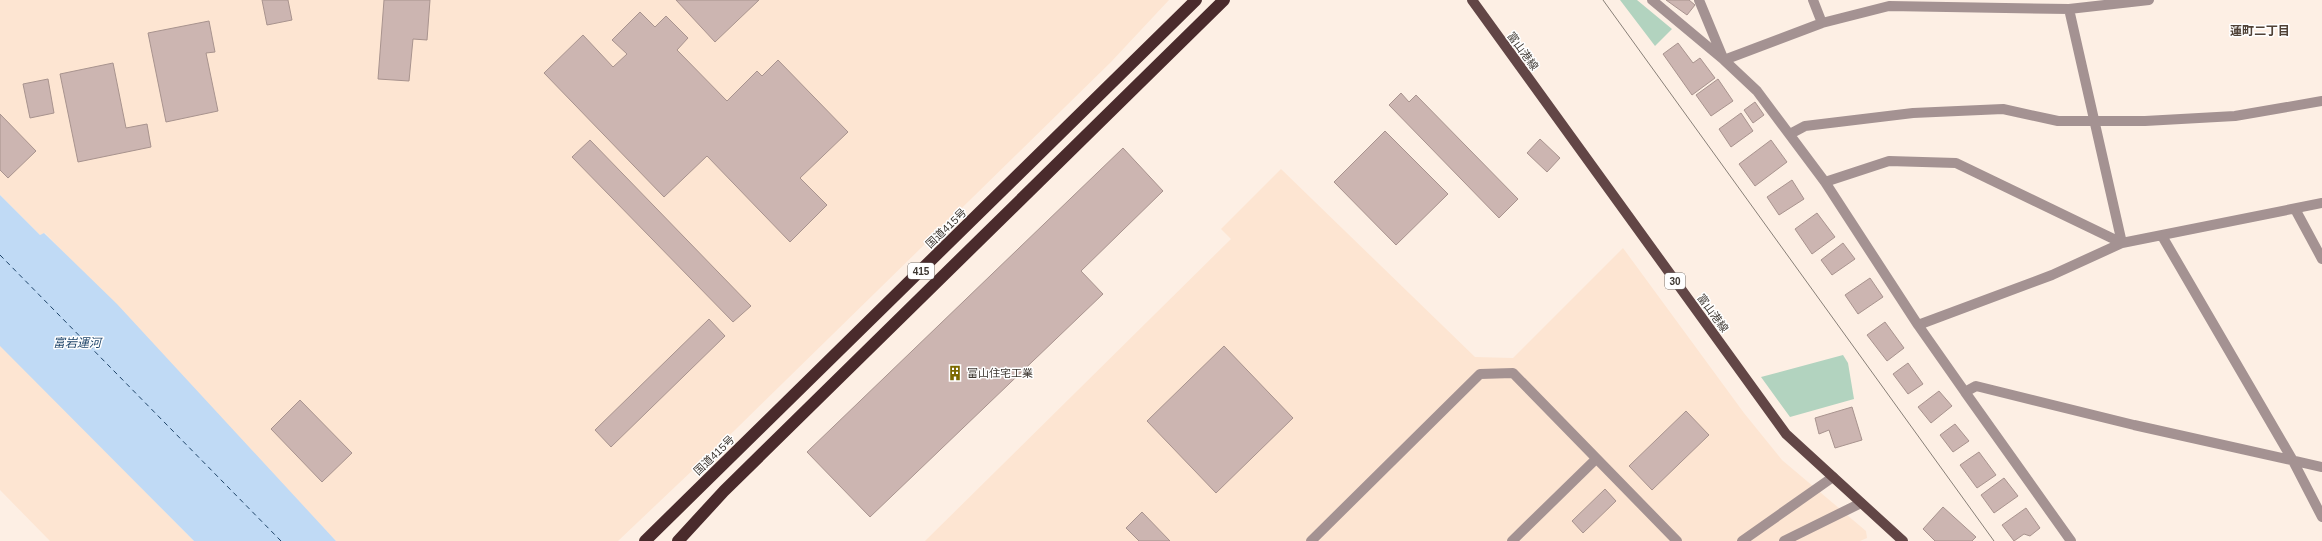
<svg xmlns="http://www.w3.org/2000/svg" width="2322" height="541" font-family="Arial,'Noto Sans JP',sans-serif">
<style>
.built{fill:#fde5d2}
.green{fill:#b2d3bf}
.water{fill:#c0daf5}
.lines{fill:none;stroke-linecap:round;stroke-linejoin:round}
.ferry{stroke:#1e4469;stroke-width:1;stroke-dasharray:5 4;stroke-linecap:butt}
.building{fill:#ccb5b1;stroke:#a8938e}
.minor{stroke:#a49292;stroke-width:10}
.major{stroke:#624646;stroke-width:10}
.highway{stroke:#4a2b2c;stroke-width:12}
.tram{stroke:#887f77;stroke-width:1}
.labels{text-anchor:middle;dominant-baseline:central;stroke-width:3;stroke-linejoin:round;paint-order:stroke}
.shield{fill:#fff;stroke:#77736f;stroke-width:1}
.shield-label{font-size:10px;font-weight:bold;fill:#3d3731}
.street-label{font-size:11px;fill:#3d3731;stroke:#fff}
.poi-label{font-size:11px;fill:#3d3731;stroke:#fff;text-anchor:start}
.neighbourhood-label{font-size:12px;font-weight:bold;fill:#4f4136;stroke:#fff}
.water-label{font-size:12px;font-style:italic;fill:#1e4469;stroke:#fff}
</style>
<rect width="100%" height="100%" fill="#fdefe4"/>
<path class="built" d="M 0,0 L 1169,0 L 1111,62 L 735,430 L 618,541 L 336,541 L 45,233 L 40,235 L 0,195 Z
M 1281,169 L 1475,357 L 1513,358 L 1623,248 L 1744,413 L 1782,460 L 1866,531 L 1867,538 L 1860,541 L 925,541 L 1231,239 L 1221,229 Z
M 0,344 L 194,541 L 50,541 L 0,490 Z"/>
<path class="green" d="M 1620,0 L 1637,0 L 1672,29 L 1655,46 Z
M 1843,355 L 1848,363 L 1854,399 L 1790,417 L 1761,377 Z"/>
<path class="water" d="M 0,195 L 40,235 L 44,233 L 117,304 L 336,541 L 194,541 L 0,346 Z"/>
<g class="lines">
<path class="ferry" d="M 0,255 L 281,541"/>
</g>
<path class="building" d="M 262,0 L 288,0 L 292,20 L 267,25 Z
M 384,0 L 430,0 L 427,40 L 413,39 L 409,81 L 378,79 Z
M 676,0 L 759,0 L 715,42 Z
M 1666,0 L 1689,0 L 1695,5 L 1687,15 Z
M 640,12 L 655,27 L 666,16 L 688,38 L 677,50 L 727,101 L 757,71 L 762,76 L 778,60 L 848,132 L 800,178 L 827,205 L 790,242 L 707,156 L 664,197 L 544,73 L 583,35 L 613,67 L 627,54 L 612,40 Z
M 209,21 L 215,52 L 206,53 L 218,111 L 166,122 L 148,33 Z
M 1678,43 L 1693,63 L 1700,58 L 1715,78 L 1692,95 L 1663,54 Z
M 113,63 L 126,128 L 147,124 L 151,147 L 78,162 L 60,74 Z
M 48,79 L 54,113 L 30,118 L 23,84 Z
M 1718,79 L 1733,101 L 1711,116 L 1696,95 Z
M 1401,93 L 1409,102 L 1416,95 L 1518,199 L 1499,218 L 1389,105 Z
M 1755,102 L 1764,115 L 1753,123 L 1744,110 Z
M 1741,113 L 1753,131 L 1731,147 L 1719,129 Z
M 0,114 L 36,151 L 8,178 L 0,170 Z
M 1385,131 L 1448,194 L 1396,245 L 1334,182 Z
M 1540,139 L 1560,158 L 1547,172 L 1527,153 Z
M 590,140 L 751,306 L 733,322 L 572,157 Z
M 1771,140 L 1787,162 L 1755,186 L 1739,164 Z
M 1123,148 L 1163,191 L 1081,271 L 1103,294 L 870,517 L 807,452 Z
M 1792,180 L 1804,199 L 1779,215 L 1767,197 Z
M 1817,213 L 1835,237 L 1812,254 L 1795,229 Z
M 1843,243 L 1855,259 L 1832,275 L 1821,260 Z
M 1870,278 L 1883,297 L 1858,314 L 1845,295 Z
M 709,319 L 725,336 L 611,447 L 595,430 Z
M 1885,322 L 1904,348 L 1887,361 L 1867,335 Z
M 1224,346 L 1293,418 L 1216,493 L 1147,421 Z
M 1908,363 L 1923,384 L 1908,394 L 1893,374 Z
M 1939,391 L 1952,406 L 1931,423 L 1918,407 Z
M 300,400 L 352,453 L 322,482 L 271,429 Z
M 1852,407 L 1862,440 L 1835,448 L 1829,430 L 1819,434 L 1815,418 Z
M 1686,411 L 1709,435 L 1652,490 L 1629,466 Z
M 1955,424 L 1969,441 L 1953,452 L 1940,435 Z
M 1979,452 L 1996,475 L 1977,488 L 1960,465 Z
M 2004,478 L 2018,496 L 1994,513 L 1981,495 Z
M 1605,489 L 1616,501 L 1583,533 L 1572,521 Z
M 1943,507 L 1976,537 L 1972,541 L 1935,541 L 1923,529 Z
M 2026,508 L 2040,528 L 2030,536 L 2024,534 L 2014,541 L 2002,525 Z
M 1142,512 L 1170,541 L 1139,541 L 1126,528 Z"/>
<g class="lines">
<path class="minor" d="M 1652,0 L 1724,60 L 1757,91 L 1825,182 L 1918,325 L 1965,392 L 1976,386 L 2134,425 L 2322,467
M 1699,0 L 1723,58
M 2069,9 L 2122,243
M 1822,23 L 1889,6 L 2069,9 L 2149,0
M 1724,60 L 1822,23 L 1813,0
M 1790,134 L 1805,126 L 1913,113 L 2003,109 L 2058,121 L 2145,121 L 2235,116 L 2322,101
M 1825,182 L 1889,161 L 1956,163 L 2122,243
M 2295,209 L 2322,259
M 2162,236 L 2292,459 L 2322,517
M 1918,325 L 2052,275 L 2122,243 L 2322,203
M 1965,392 L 2071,541
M 1311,541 L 1480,374 L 1513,373 L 1677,541
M 1512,541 L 1596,459
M 1742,541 L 1833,477
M 1784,541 L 1861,503"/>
<path class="major" d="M 1472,0 L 1786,434 L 1903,541"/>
<path class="highway" d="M 645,541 L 1196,0
M 678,541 L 724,491 L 1224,0"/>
<path class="tram" d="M 1603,0 L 1994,541"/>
</g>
<defs>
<g id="building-bare" transform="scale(1.2)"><path d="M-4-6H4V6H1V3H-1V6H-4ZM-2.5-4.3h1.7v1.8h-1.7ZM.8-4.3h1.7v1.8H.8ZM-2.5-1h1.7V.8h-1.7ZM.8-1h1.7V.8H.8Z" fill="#7c6900" stroke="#fff" stroke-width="2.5" paint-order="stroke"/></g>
</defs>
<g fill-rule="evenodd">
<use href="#building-bare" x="955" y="373"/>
</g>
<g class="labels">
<g class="shield">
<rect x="908" y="263" width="26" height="16" rx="3"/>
<rect x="1665" y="273" width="20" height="16" rx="3"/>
</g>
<g class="shield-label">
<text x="921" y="271">415</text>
<text x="1675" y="281">30</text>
</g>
<g class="street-label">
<text transform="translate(1523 51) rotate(54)">富山港線</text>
<text transform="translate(946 228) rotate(-44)">国道415号</text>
<text transform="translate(1713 313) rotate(54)">富山港線</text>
<text transform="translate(714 455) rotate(-44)">国道415号</text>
</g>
<g class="poi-label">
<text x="967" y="373">富山住宅工業</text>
</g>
<g class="neighbourhood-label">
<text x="2260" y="31">蓮町二丁目</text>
</g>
<g class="water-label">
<text x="77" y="343">富岩運河</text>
</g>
</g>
</svg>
